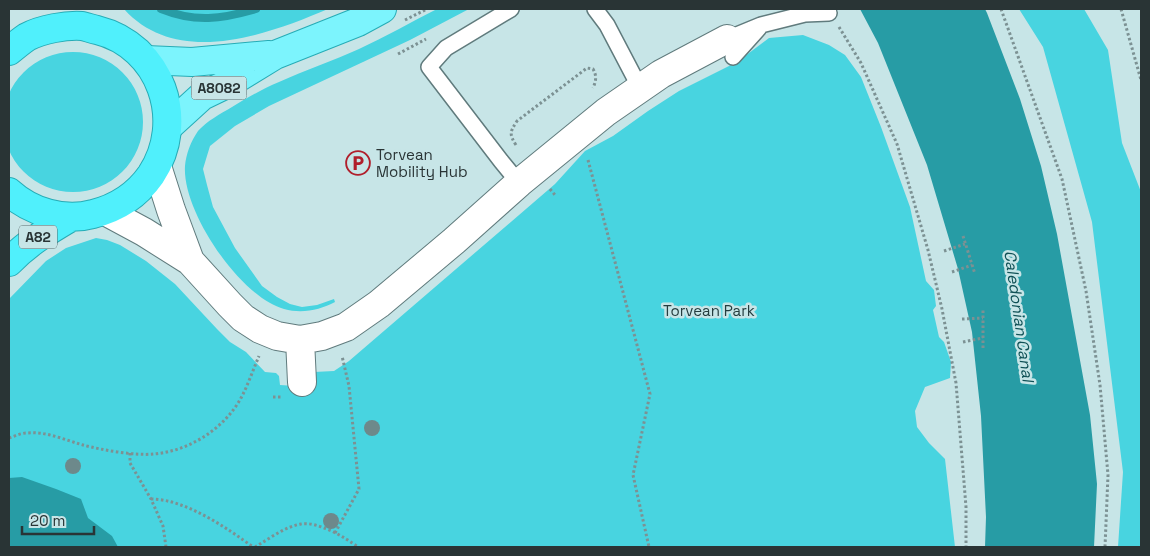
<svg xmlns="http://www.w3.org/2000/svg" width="1150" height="556" font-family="'Space Grotesk',sans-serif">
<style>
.green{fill:#48d4e0}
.water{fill:#279ca5}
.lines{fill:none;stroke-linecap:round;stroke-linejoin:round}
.stream{stroke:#279ca5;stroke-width:8}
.service-casing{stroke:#607b7d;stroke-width:18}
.minor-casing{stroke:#607b7d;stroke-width:30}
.primary-casing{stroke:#26acb6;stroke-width:30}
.trunk-casing{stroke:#26acb6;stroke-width:30}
.path{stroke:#7c9193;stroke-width:3;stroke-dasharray:2.5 2.5;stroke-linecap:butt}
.service{stroke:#fff;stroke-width:15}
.minor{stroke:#fff;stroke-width:28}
.primary{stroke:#7cf4fd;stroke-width:28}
.trunk{stroke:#50f0fc;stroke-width:28}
.tree{fill:#6d898b}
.labels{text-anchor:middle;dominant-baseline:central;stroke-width:5;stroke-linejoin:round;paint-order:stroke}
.shield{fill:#c7e5e7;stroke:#58696a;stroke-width:1}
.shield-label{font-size:14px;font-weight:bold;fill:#293435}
.poi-label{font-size:15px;fill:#293435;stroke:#c7e5e7;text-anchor:start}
.park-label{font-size:15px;fill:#243d3f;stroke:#c7e5e7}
.water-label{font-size:16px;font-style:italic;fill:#0f5055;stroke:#c7e5e7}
</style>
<rect width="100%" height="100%" fill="#c7e5e7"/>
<path class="green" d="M 124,9 L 328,9 C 267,35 177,68 124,9 Z
M 437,9 L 469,9 L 410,40 L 269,106 L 235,126 L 210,146 L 203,169 L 207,185 L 213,207 L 235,248 L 262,286 L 277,297 L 290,304 L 302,307 L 317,305 L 334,299 L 335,302 C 320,310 302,314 284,309 C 240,297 182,211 185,166 C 186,154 191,141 198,131 C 207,121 220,114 232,107 C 247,98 262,89 279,82 C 305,70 333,61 359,49 C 385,37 411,22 437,9 Z
M 1019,9 L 1084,9 L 1108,50 L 1122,143 L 1141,192 L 1141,547 L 1118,547 L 1123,472 L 1092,222 L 1043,47 Z
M 803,35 L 829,45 L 845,55 L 861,77 L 881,127 L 910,207 L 926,281 L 934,290 L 936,306 L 933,310 L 939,337 L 944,342 L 951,362 L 950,378 L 925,387 L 915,411 L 917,427 L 929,443 L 945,459 L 955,547 L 9,547 L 9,299 L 46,261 L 66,248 L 96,238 L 107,240 L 120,245 L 146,261 L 175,284 L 217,329 L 230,342 L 246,352 L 265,372 L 276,373 L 279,376 L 280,385 L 310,387 L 314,372 L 334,371 L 349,361 L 555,184 L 585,151 L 613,136 L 648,111 L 679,91 L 737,62 L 769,38 Z
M3 122a70 70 0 1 1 140 0a70 70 0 1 1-140 0Z"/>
<path class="water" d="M 860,9 L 985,9 L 987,13 L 1020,99 L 1041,166 L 1057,234 L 1090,415 L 1097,484 L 1094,547 L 985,547 L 986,517 L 981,416 L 972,332 L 958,269 L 927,165 L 878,43 Z
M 22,477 L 56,489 L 81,499 L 88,518 L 112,536 L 118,547 L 9,547 L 9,478 Z"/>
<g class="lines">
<path class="stream" d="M 161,9 C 196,23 221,19 256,9"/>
<g class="service-casing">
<path id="service" d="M 511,9 L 446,48 L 429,67 L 501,161 L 519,183
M 595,9 L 607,25 L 640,88
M 727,39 L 761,25 L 805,14 L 829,13
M 733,57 L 759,28"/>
</g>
<g class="minor-casing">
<path id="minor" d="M 157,166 L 171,210 L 190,261
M 105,211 L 144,232 L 190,261 L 230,305 L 243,318 L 260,329 L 277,336 L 300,340 L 322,336 L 346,327 L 379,304 L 454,241 L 519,183 L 606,112 L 661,74 L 727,39
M 300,340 L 302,382"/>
</g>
<g class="primary-casing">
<path id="primary" d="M 146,60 L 192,62 L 269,55
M 168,127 L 202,96 L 231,82 L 275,55 L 358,22 L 382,9"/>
</g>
<g class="trunk-casing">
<path id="trunk" d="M 9,51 C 15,46 21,41 27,37 C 42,29 66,25 82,26 C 87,27 92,29 97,30 C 161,46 187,121 151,175 C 137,195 117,208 93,214 C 64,222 31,212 9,192
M 9,262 C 27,243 49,230 71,217"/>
</g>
<path class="path" d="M 1001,9 L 1062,179 L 1086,291 L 1100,385 L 1108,475 L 1105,547
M 1121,9 L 1141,80
M 405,20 L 427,9
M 839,27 L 861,63 L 897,144 L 928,250 L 942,309 L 956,383 L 966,507 L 966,547
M 398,54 L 426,39
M 516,145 C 509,134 510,132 517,121 L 587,68 L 593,69 C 597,76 596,81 593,88
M 588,160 L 650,394 L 633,475 L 649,547
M 550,189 L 555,195
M 963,236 L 975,274
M 944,251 L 965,244
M 952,272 L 972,265
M 962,319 L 983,318
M 963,342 L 983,338
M 983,348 L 983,310
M 273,397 L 281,397
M 9,438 C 15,436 21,433 27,433 C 46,431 65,440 83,445 C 102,450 135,456 154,454 C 189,451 224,429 241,398 C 248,385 253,370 259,356
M 130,453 L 130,463 L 151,499 L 163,526 L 166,547
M 151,499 C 185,499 227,528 253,547
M 335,533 L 359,489 L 349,386 L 342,356
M 255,547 C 269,539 284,527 301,524 C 317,521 345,537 358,547"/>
<use href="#service" class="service"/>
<use href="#minor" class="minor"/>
<use href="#primary" class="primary"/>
<use href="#trunk" class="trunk"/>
</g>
<g class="tree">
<circle cx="372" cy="428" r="8"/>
<circle cx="73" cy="466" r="8"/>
<circle cx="331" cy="521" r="8"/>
</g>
<defs>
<g id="parking-ring" transform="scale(1.25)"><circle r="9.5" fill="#c7e5e7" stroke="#b01e2b" stroke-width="1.5"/><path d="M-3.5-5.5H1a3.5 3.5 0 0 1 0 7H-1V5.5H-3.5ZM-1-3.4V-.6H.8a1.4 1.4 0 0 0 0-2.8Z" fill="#b01e2b"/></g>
</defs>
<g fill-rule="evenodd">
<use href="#parking-ring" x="358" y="163"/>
</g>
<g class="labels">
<g class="shield">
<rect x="191.5" y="76.5" width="55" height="23" rx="4"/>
<rect x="19" y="225.5" width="38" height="23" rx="4"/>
</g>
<g class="shield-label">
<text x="219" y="88">A8082</text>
<text x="38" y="237">A82</text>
</g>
<g class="poi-label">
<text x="376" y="154">Torvean<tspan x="376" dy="17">Mobility Hub</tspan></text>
</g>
<g class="park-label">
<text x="709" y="310">Torvean Park</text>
</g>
<g class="water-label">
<text transform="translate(1019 316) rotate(82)">Caledonian Canal</text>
</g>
</g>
<rect width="1150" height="556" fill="none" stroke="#293435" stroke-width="20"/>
<path d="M22 526v8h72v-8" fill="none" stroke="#293435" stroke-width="2.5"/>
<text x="30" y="526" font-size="15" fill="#293435" stroke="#c7e5e7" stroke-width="4" paint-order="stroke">20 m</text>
</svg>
